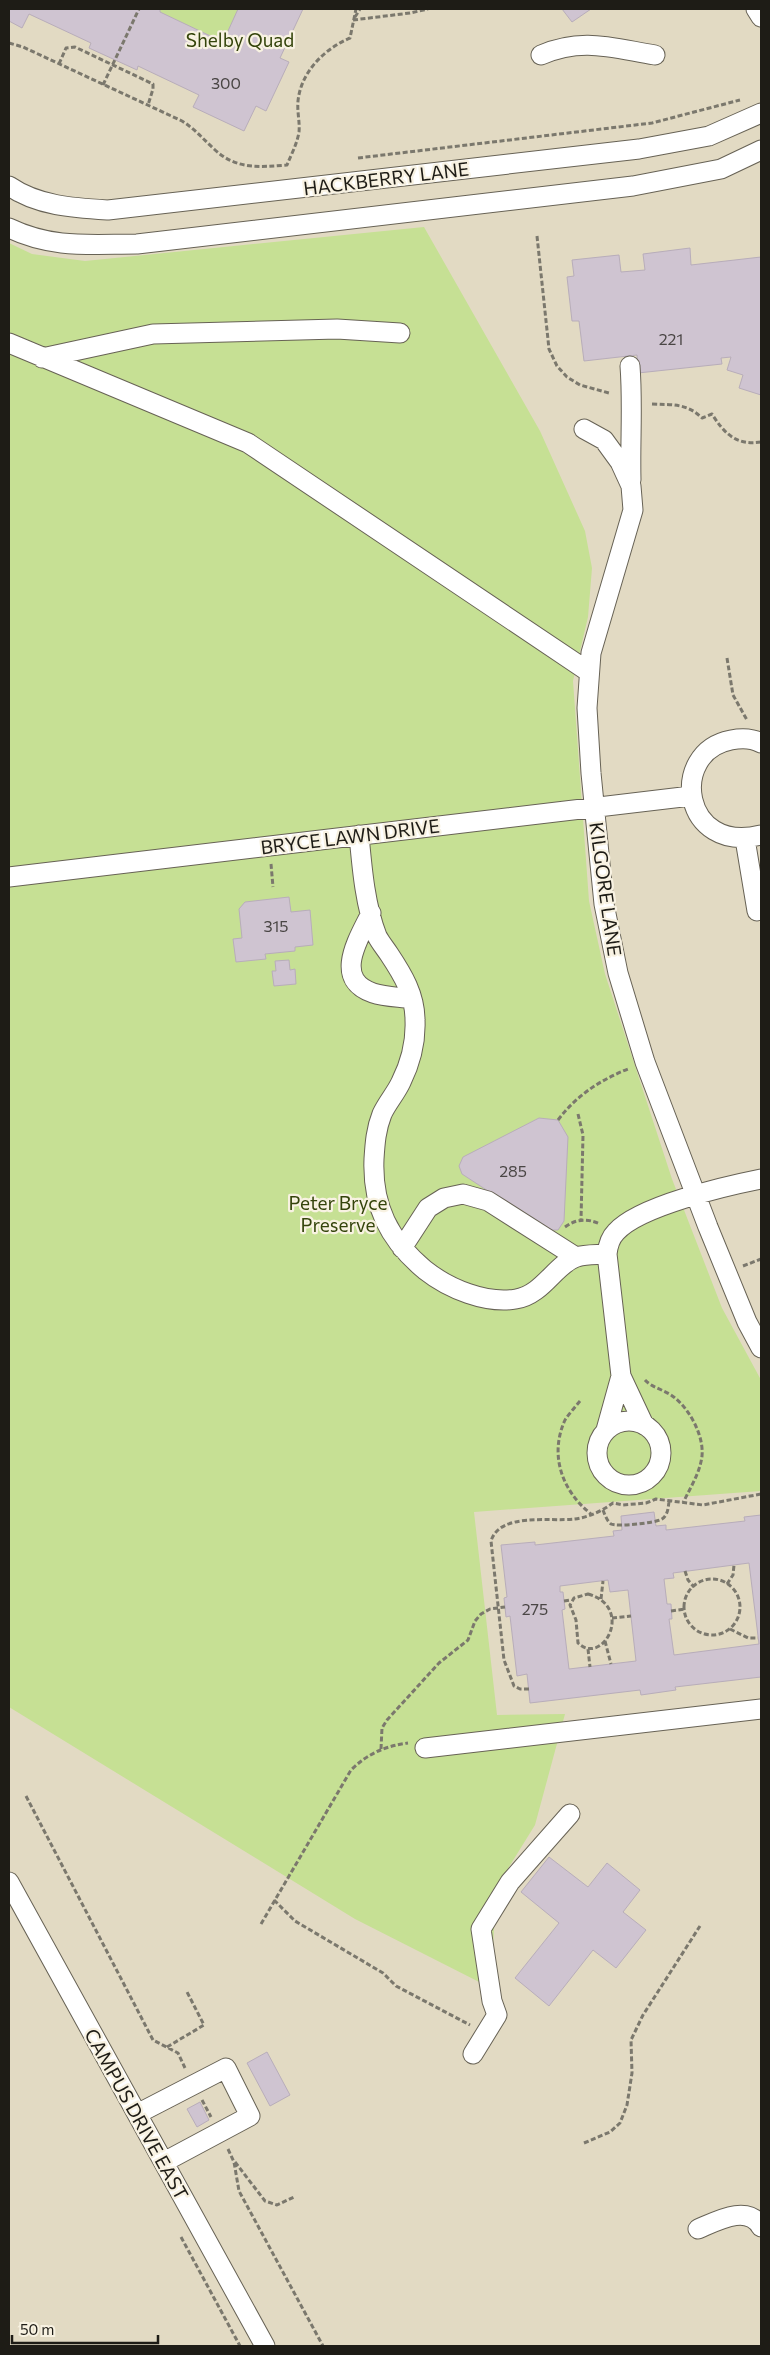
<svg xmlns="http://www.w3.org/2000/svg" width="770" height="2355" font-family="Commissioner,sans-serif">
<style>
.built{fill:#e2dac3}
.green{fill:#c6e094}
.building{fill:#cfc4d1;stroke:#b8adba;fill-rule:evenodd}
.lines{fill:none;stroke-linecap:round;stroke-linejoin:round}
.minor-casing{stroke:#676255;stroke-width:21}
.path{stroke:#7b786d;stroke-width:3;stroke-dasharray:5 2.5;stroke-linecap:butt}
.minor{stroke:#fff;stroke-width:19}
.labels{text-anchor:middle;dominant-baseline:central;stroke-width:4.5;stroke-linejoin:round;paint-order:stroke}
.number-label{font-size:16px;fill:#4a4645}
.park-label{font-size:19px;fill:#34440b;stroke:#f8f2e2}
.street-label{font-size:19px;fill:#1e1c16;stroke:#f8f2e2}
</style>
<rect width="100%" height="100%" fill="#eae5d5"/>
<path class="built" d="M 9,9 L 761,9 L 761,2346 L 9,2346 Z"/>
<path class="green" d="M 107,9 L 289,9 L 254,79 Z
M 424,227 L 540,431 L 585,531 L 592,568 L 588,617 L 573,681 L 589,901 L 605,974 L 672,1179 L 722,1308 L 761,1380 L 761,1491 L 474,1512 L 497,1715 L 565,1714 L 535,1825 L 496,1888 L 491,1988 L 355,1919 L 9,1707 L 9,243 L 32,254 L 85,261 Z"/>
<path class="building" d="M 9,9 L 160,9 L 160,12 L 223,42 L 238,9 L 303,9 L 280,58 L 289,62 L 266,111 L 256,106 L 244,131 L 193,107 L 199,95 L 138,66 L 137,70 L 89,48 L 91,43 L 29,14 L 22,28 L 9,21 Z
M 562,9 L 591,9 L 572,22 Z
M 690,248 L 691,265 L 761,257 L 761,254 L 761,395 L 739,388 L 743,375 L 727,370 L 731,357 L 721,358 L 722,364 L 638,373 L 637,355 L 584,361 L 579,321 L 572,321 L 567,277 L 574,276 L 572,260 L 619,255 L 621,272 L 645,270 L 643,254 Z
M 289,897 L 291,912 L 310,910 L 313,945 L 295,947 L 295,951 L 265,954 L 266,959 L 236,962 L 233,939 L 242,938 L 239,909 L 245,902 Z
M 289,960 L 290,970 L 295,969 L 296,984 L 274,986 L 272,971 L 276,971 L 275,961 Z
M 539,1118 L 558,1120 L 568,1137 L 564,1221 L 558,1230 L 548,1230 L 514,1208 L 462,1174 L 459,1166 L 463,1157 Z
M 654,1512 L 656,1526 L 666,1525 L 666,1530 L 745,1521 L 744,1517 L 761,1515 L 761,1677 L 675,1687 L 676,1690 L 641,1695 L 640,1690 L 530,1703 L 527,1674 L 517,1676 L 510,1616 L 506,1617 L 504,1598 L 507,1597 L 501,1545 L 535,1542 L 535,1545 L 614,1536 L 613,1531 L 622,1530 L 621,1516 ZM 749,1563 L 759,1644 L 674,1655 L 669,1619 L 672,1619 L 671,1604 L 667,1604 L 664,1579 L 674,1578 L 673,1573 ZM 608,1580 L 610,1592 L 628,1590 L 636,1661 L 569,1669 L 562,1610 L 565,1609 L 563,1592 L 560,1592 L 560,1586 Z
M 549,1857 L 588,1887 L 607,1863 L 640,1890 L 623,1912 L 646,1930 L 616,1968 L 593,1950 L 549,2006 L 515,1978 L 559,1923 L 521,1892 Z
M 267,2052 L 290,2095 L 270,2106 L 247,2063 Z
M 200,2102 L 209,2120 L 197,2127 L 187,2109 Z"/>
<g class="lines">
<g class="minor-casing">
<path id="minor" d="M 756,9 L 761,17
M 541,55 C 582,37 612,48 655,55
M 9,186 C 38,206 74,208 108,210 L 639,149 L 709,136 L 761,113
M 9,228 C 53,249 90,244 137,244 L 633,186 L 721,169 L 761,150
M 9,343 L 248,443 L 589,672
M 42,358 L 153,334 L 337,329 L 400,333
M 630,366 C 633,404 630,442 631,480
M 584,429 L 604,440 L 620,462 L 631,486 L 633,510 L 591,653 L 587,708 L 591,773 L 604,904 L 618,973 L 645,1062 L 708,1227 L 747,1322 L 761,1348
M 761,743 C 752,738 741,738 731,740 C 668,752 682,855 761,835
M 359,835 C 362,868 365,905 377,936 C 380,942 385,948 389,954 C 403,975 415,995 415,1020 C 416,1042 411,1062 401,1082 C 396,1093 387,1103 382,1114 C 376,1129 375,1143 374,1159 C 372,1206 389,1240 425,1270 C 449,1289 486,1304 516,1299 C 543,1295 556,1263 577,1257 C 586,1254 598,1255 607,1254
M 745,839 L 757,911
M 9,877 L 691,796
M 371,913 C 359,938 332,979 373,993 C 385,997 400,997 412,999
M 402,1248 L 428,1208 L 444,1198 L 463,1194 L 488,1201 L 576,1257
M597 1453a32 32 0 1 1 64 0a32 32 0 1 1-64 0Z
M 644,1425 L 621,1376 L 607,1254 C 608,1245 610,1238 616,1232 C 639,1206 726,1186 761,1179
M 606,1430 L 621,1376
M 425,1748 L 761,1709
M 9,1882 L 265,2346
M 473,2054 L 497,2015 L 492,2001 L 481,1929 L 510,1882 L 570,1814
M 137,2114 L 226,2068 L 250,2116 L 164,2162
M 698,2229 C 715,2222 748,2203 761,2227"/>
</g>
<path class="path" d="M 355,17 L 360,9
M 353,20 L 410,13 L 428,9
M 9,43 L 23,47 L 182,121 C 195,129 203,139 214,149 C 236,170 259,167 287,165 C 291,155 297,144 299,132 C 300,122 297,112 298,101 C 301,72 324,49 350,38 L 356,9
M 59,64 L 66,48 L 75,47 L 153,84 L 153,89 L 148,105
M 103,85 L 139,9
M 358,158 L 652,123 L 740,100
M 537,236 L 549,349 L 557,366 L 567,377 L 580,385 L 609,393
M 652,404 C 672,405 687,403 702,418 L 712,414 C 724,433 736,446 761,442
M 727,658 L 733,695 L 747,720
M 271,864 L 273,887
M 578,1114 L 583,1135 L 581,1220
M 558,1120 C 576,1096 600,1080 628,1069
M 565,1227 C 576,1219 587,1218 600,1224
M 743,1266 L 761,1259
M 645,1380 C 652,1388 666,1390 675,1398 C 690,1410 704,1436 702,1456 C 700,1473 690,1488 683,1503
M 580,1401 C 575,1407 569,1414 565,1420 C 549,1455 562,1491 591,1514
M 603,1510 C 605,1515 607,1521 611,1524 C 617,1527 656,1523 662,1519 C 668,1515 668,1508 669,1502
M 685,1571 L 688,1580 L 694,1587
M684 1607a28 28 0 1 1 56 0a28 28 0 1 1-56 0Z
M 727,1584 L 733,1575 L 734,1565
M 588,1594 C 635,1607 603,1667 578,1643 L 576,1620 L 570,1605 L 574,1598 Z
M 601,1599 L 603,1581
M 564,1601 L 571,1600
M 671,1611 L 685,1609
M 612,1618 L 631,1616
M 730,1629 L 748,1638 L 758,1638
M 605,1641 L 611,1664
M 588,1649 L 590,1667
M 529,1689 L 520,1689 L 514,1686 L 504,1660 L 491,1541 C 500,1512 550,1522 575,1519 C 589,1517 602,1511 613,1503 L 623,1505 L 646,1503 L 656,1499 L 703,1505 L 761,1494
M 381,1749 L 382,1728 L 387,1720 L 439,1663 L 468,1640 L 475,1621 L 481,1614 L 490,1609 L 505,1607
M 26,1796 L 153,2040 L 178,2053 L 185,2068
M 274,1900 L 295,1921 L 383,1973 L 396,1986 L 470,2025
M 261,1924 L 351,1770 C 367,1754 385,1746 408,1743
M 167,2047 L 204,2025 L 186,1990
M 202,2100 L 211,2117
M 584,2143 L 610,2132 L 620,2123 L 627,2105 L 632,2073 L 631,2040 L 643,2015 L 700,1926
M 228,2149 L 234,2162 L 239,2191 L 323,2346
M 235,2162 L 265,2201 L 277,2205 L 294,2197
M 181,2237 L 240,2346"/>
<use href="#minor" class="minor"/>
</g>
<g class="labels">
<g class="number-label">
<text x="226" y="82">300</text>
<text x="671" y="338">221</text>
<text x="276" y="925">315</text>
<text x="513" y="1170">285</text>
<text x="535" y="1608">275</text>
</g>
<g class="park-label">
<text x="240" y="39">Shelby Quad</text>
<text x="338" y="1202">Peter Bryce<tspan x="338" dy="22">Preserve</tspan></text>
</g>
<g class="street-label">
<text transform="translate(386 178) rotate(-7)">HACKBERRY LANE</text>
<text transform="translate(350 836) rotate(-7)">BRYCE LAWN DRIVE</text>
<text transform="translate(606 889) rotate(82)">KILGORE LANE</text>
<text transform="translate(137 2114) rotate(61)">CAMPUS DRIVE EAST</text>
</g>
</g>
<rect width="770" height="2355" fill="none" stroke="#1e1c16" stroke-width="20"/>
<path d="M12 2335v8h146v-8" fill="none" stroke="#1e1c16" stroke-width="2.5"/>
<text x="20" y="2335" font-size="15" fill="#1e1c16" stroke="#f8f2e2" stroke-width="4" paint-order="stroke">50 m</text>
</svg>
